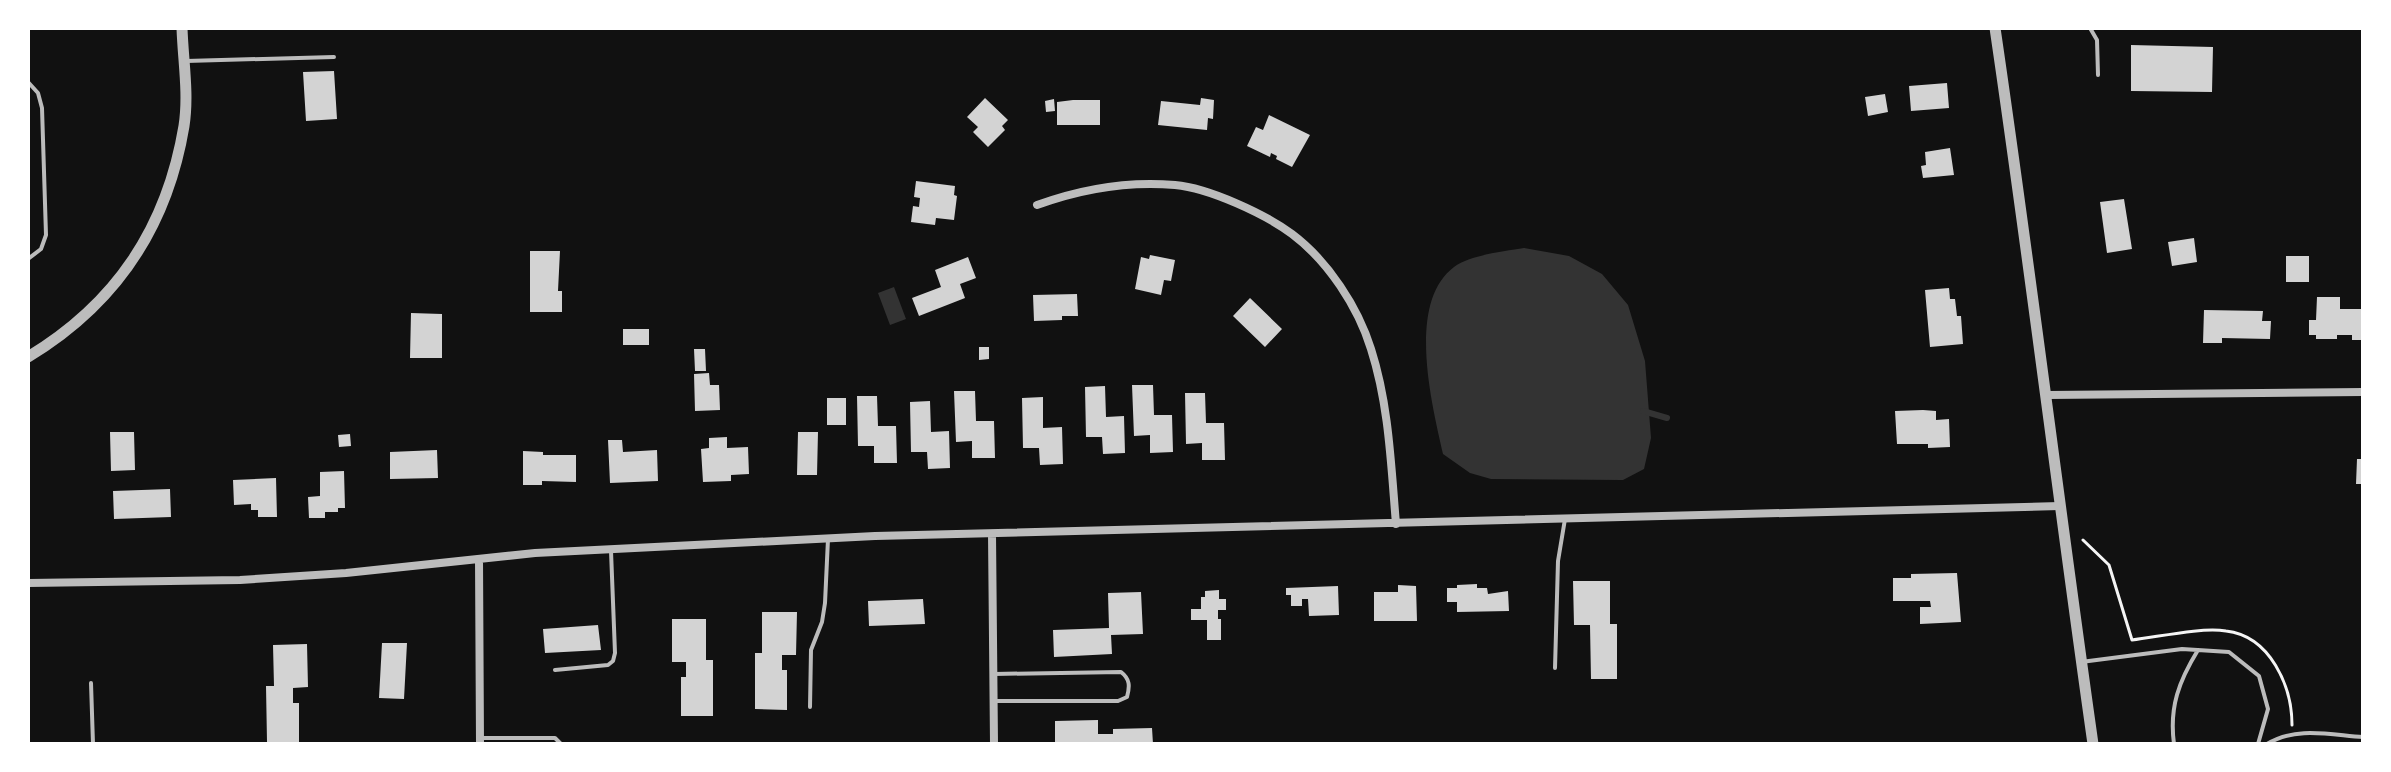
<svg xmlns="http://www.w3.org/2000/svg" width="2391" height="772" font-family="'Noto Sans',sans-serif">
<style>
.water{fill:#333}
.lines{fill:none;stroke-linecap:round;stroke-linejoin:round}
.stream{stroke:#333;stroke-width:6}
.building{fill:#d3d3d3}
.path{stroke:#f5f5f5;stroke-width:3}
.service{stroke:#bcbcbc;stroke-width:4}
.minor{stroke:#bcbcbc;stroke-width:8}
.tertiary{stroke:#bcbcbc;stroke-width:11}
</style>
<rect width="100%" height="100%" fill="#111"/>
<path class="water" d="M 1524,248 L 1569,256 L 1602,274 L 1628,305 L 1645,361 L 1651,438 L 1644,469 L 1623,480 L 1491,479 L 1470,473 L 1443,454 C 1432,404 1406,303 1454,267 C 1470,255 1505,251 1524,248 Z
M 894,287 L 906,319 L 890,325 L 878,293 Z"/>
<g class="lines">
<path class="stream" d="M 1643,411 L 1667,418"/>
</g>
<path class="building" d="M 2131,45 L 2213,47 L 2212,92 L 2131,91 Z
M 334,71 L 337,119 L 306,121 L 303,72 Z
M 1947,83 L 1949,108 L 1911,111 L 1909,86 Z
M 1885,94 L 1888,112 L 1868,116 L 1865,97 Z
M 985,98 L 1008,120 L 1002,126 L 1005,130 L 988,147 L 973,132 L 978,127 L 967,117 Z
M 1201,98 L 1214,100 L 1213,119 L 1208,118 L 1207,130 L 1158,125 L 1161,101 L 1200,105 Z
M 1054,99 L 1055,111 L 1046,112 L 1045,101 Z
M 1073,100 L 1100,100 L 1100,125 L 1057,125 L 1057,102 Z
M 1269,115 L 1310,135 L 1292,167 L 1276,159 L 1277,156 L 1271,153 L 1270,157 L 1247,146 L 1256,127 L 1263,130 Z
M 1950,148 L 1954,175 L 1923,178 L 1921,166 L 1926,165 L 1925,152 Z
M 916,181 L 955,186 L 954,195 L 957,196 L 954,220 L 936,218 L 935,225 L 911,222 L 913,206 L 919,207 L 920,198 L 914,197 Z
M 2124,199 L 2132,249 L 2107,253 L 2100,202 Z
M 2194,238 L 2197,262 L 2172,266 L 2168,242 Z
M 530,251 L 560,251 L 558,291 L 562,291 L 562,312 L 530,312 Z
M 1150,255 L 1175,260 L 1171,281 L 1164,280 L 1161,295 L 1135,289 L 1141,257 L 1149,259 Z
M 2286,256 L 2309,256 L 2309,282 L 2286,282 Z
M 968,257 L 976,278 L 960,284 L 965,298 L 919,316 L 912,298 L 941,287 L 935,270 Z
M 1949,288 L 1950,299 L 1955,299 L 1957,316 L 1961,316 L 1963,344 L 1930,347 L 1925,290 Z
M 1077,294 L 1078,316 L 1062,316 L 1062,320 L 1034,321 L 1033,295 Z
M 2317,297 L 2340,297 L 2340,309 L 2363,309 L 2363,340 L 2352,340 L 2352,335 L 2337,335 L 2337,339 L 2316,339 L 2316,335 L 2309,335 L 2309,320 L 2316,320 Z
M 1250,298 L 1282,329 L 1265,347 L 1233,316 Z
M 2204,310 L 2263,311 L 2262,321 L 2271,321 L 2270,339 L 2222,338 L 2222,343 L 2203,343 Z
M 411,313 L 442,314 L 442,358 L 410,358 Z
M 623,329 L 649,329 L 649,345 L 623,345 Z
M 979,347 L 989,347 L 989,359 L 979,360 Z
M 694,349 L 705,349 L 706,371 L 695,371 Z
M 709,373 L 710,385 L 719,385 L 720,410 L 695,411 L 694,374 Z
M 1132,385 L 1153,385 L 1154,415 L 1172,415 L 1173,452 L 1150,453 L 1150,435 L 1134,436 Z
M 1105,386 L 1106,417 L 1124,416 L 1125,453 L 1103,454 L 1102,437 L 1086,437 L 1085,387 Z
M 954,391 L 975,391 L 976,421 L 994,421 L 995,458 L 972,458 L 972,441 L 956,442 Z
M 1185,393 L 1205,393 L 1206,423 L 1224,423 L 1225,460 L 1202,460 L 1202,443 L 1186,444 Z
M 857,396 L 877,396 L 878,426 L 896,426 L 897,463 L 874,463 L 874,446 L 858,446 Z
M 1043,397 L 1043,428 L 1062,427 L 1063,464 L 1040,465 L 1039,448 L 1023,448 L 1022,398 Z
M 827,398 L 846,398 L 846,425 L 827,425 Z
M 930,401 L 931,432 L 949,431 L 950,468 L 928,469 L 927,452 L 911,452 L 910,402 Z
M 1923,410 L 1936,411 L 1936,420 L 1949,419 L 1950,447 L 1928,448 L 1928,444 L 1897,444 L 1895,411 Z
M 110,432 L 134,432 L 135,470 L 111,471 Z
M 798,432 L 818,432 L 817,475 L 797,475 Z
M 350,434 L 351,446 L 339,447 L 338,435 Z
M 727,437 L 727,448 L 748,447 L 749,474 L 731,475 L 731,481 L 703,482 L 701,449 L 709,448 L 709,438 Z
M 608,440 L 622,440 L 623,452 L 657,450 L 658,481 L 610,483 Z
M 437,450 L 438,478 L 390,479 L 390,452 Z
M 523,451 L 543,452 L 543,455 L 576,455 L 576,482 L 542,481 L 542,485 L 523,485 Z
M 2357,459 L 2363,459 L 2363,484 L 2356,484 Z
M 344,471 L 345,508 L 338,508 L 338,512 L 325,512 L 325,518 L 309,518 L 308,497 L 320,496 L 320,472 Z
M 276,478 L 277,517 L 258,517 L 258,510 L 251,510 L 251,504 L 234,505 L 233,480 Z
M 170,489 L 171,517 L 114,519 L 113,491 Z
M 1957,573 L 1961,622 L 1920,624 L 1920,607 L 1931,607 L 1930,601 L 1893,601 L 1893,578 L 1911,578 L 1911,574 Z
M 1573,581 L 1610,581 L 1610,624 L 1617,624 L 1617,679 L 1591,679 L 1590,625 L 1574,625 Z
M 1477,584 L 1477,588 L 1487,588 L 1488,594 L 1508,591 L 1509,611 L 1457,612 L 1457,602 L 1447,602 L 1447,588 L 1457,588 L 1457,585 Z
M 1398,585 L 1416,586 L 1417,621 L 1374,621 L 1374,592 L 1398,592 Z
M 1338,586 L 1339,615 L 1309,616 L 1308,599 L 1302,599 L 1302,606 L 1291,606 L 1291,595 L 1286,595 L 1286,588 Z
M 1219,590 L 1219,599 L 1226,599 L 1226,610 L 1218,610 L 1218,619 L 1221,619 L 1221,640 L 1207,640 L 1207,620 L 1191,620 L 1191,609 L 1201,609 L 1201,597 L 1205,597 L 1205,591 Z
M 1141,592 L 1143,634 L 1111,635 L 1112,654 L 1054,657 L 1053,630 L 1109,628 L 1108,593 Z
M 923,599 L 925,624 L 869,626 L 868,601 Z
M 762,612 L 797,612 L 796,655 L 782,655 L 782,670 L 787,670 L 787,710 L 755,709 L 755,653 L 762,653 Z
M 672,619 L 706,619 L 706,660 L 713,660 L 713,716 L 681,716 L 681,677 L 686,677 L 686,662 L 672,662 Z
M 598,625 L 601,650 L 545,653 L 543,629 Z
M 382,643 L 407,643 L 404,699 L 379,698 Z
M 307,644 L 308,687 L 293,688 L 293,703 L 299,703 L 299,742 L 267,742 L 266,686 L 274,686 L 273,645 Z
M 1098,720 L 1098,734 L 1113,734 L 1113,729 L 1152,728 L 1153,744 L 1055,744 L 1055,721 Z"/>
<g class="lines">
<path class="path" d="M 2083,540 L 2109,565 L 2132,640 C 2158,637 2201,627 2226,631 C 2270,636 2292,686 2292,725"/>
<path class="service" d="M 2090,28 L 2097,40 L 2098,75
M 186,61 L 334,57
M 28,82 L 38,93 L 42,108 L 46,235 L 41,249 L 28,259
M 2081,662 L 2182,649 L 2229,652 L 2259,676 L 2268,709 L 2258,744
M 1555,668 L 1558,561 L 1565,519
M 555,670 L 608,665 L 613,661 L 615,653 L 611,551
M 91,683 L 93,744
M 994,701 L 1118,701 L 1127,697 C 1130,686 1130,679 1121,672 L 994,674
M 810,707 L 811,650 L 822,622 L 825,603 L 828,539
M 480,738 L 555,738 L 561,744
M 2174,744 C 2169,707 2179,681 2198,650
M 2267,744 C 2296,726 2331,735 2363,737"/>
<path class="minor" d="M 1037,205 C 1081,189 1129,181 1175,185 C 1209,188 1265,214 1292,234 C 1328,261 1358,307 1371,349 C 1389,405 1391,465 1396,524
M 2048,395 L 2363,392
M 992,534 L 994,744
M 479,559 L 480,744
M 28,583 L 240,580 L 346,573 L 535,553 L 875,536 L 2060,506"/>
<path class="tertiary" d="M 1995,28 C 2030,266 2059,505 2093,744
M 28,357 C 116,304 167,228 184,126 C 189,94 183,60 182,28"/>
</g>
<rect width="2391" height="772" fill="none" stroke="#ffffff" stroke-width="60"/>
</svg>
